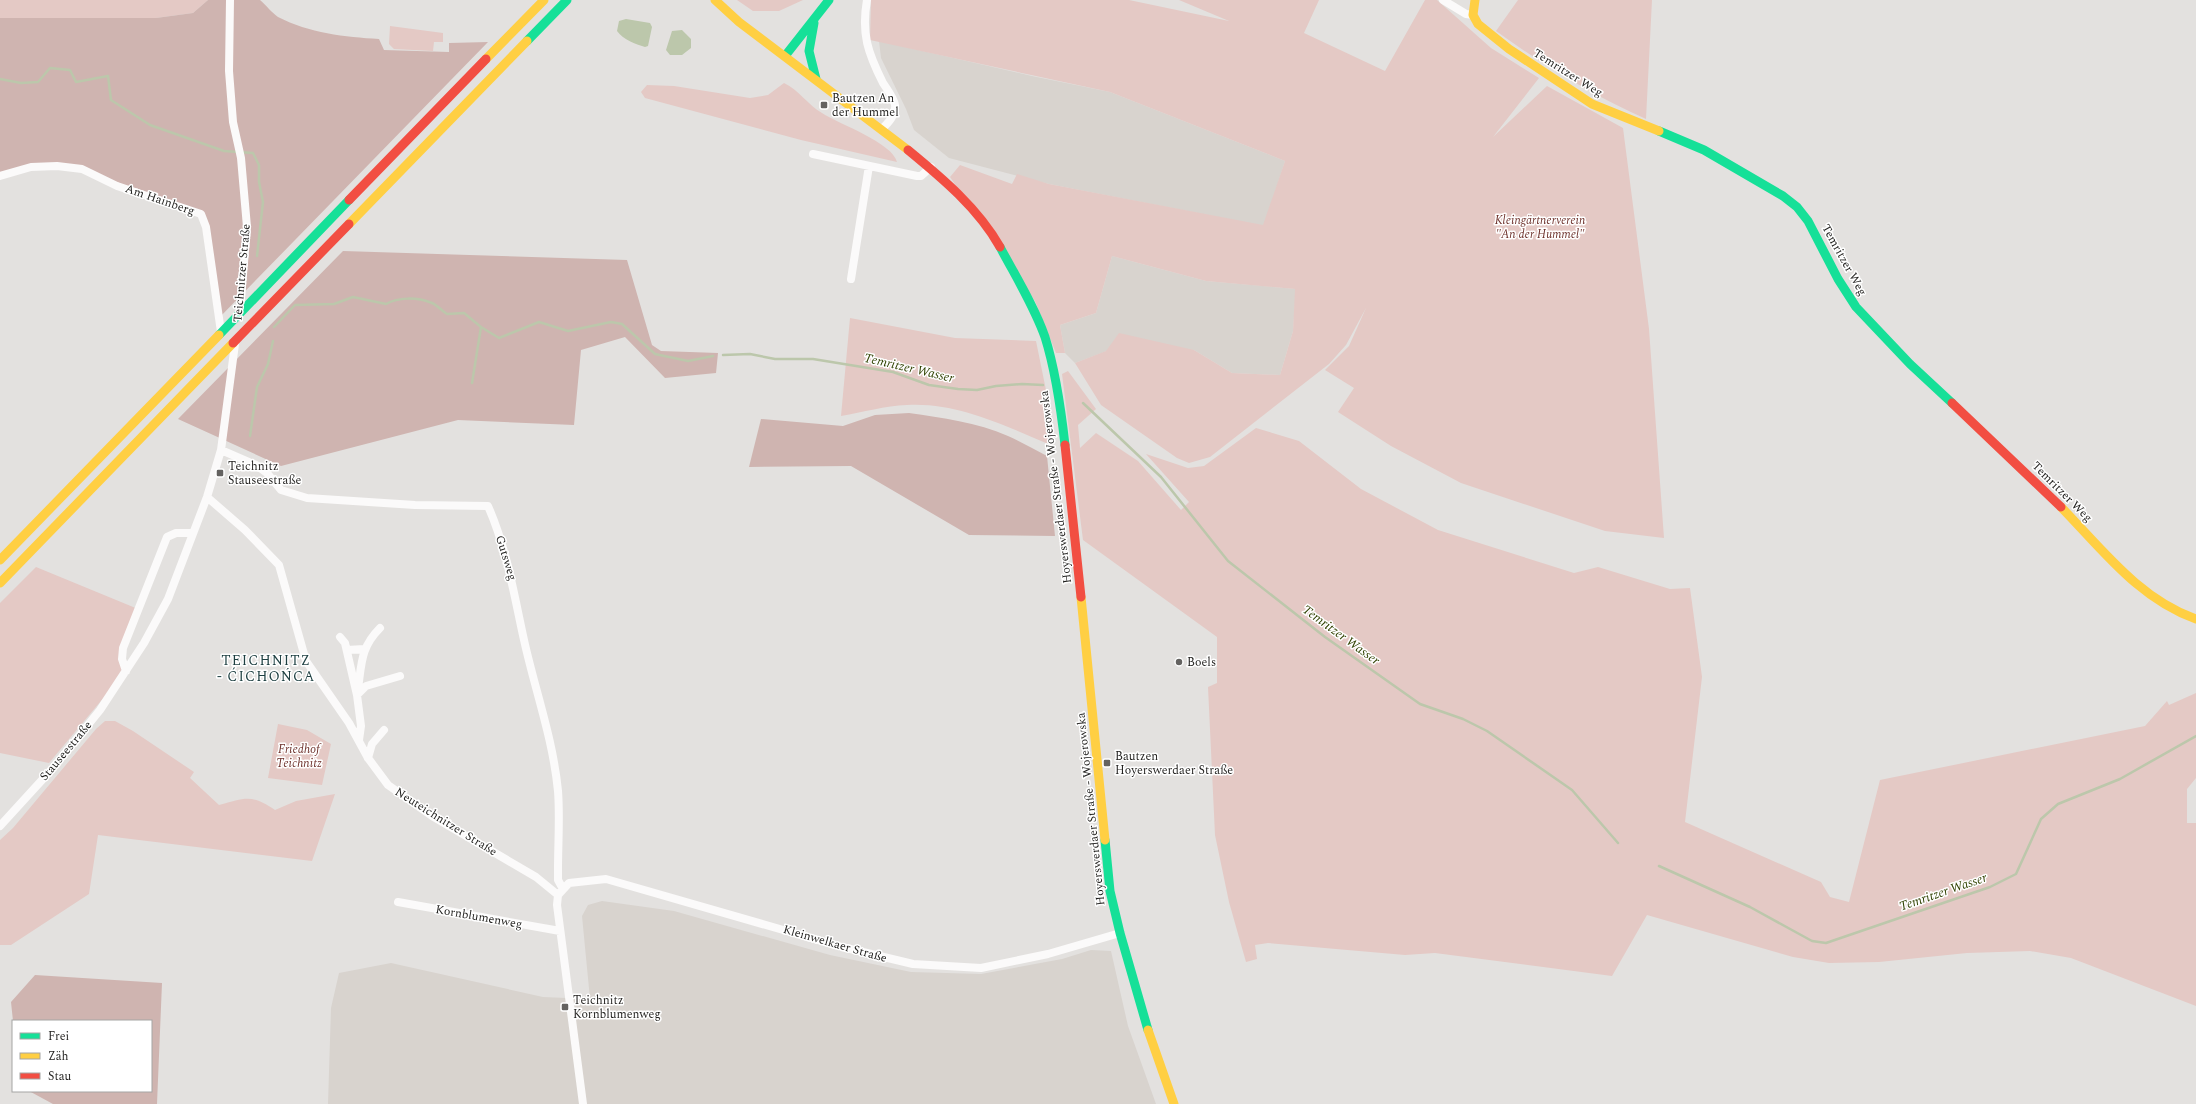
<svg xmlns="http://www.w3.org/2000/svg" width="2196" height="1104" font-family="Spectral,serif">
<style>
.built{fill:#d8d3ce}
.green{fill:#e4c9c5}
.forest{fill:#cfb4b0}
.water{fill:#bcc7ab}
.lines{fill:none;stroke-linecap:round;stroke-linejoin:round}
.stream{stroke:#bcc7ab;stroke-width:2.5}
.street{stroke:#fbfafa;stroke-width:8}
.fast{stroke:#16e098;stroke-width:9}
.slow{stroke:#ffcf43;stroke-width:9}
.jam{stroke:#f24e42;stroke-width:9}
.poi-dot{fill:#646260;stroke:#fff;stroke-width:1.5}
.labels{text-anchor:middle;dominant-baseline:central;stroke-width:3;stroke-linejoin:round;paint-order:stroke}
.street-label{font-size:12px;fill:#1f1e1c;stroke:#fff}
.poi-label{font-size:12px;fill:#1f1e1c;stroke:#fff;text-anchor:start}
.park-label{font-size:12px;font-style:italic;fill:#6e322c;stroke:#fff}
.water-label{font-size:13px;font-style:italic;fill:#2f4101;stroke:#fff}
.quarter-label{font-size:14px;letter-spacing:1px;fill:#1c3e40;stroke:#fff}
</style>
<rect width="100%" height="100%" fill="#e3e1df"/>
<path class="built" d="M 879,41 L 1032,76 L 1110,92 L 1285,161 L 1264,226 L 1049,184 L 949,158 L 914,130 L 906,109 L 881,58 Z
M 1112,256 L 1206,281 L 1296,289 L 1293,331 L 1280,375 L 1232,373 L 1194,350 L 1107,351 L 1075,363 L 1065,353 L 1060,325 L 1096,313 Z
M 602,901 L 674,911 L 830,955 L 911,972 L 981,974 L 1062,959 L 1091,950 L 1111,951 L 1128,1026 L 1156,1104 L 328,1104 L 331,1008 L 339,973 L 391,963 L 543,997 L 590,999 L 582,916 L 588,905 Z"/>
<path class="green" d="M 0,0 L 208,0 L 193,13 L 156,18 L 5,19 L 0,18 Z
M 737,0 L 803,0 L 779,11 L 753,11 Z
M 871,0 L 1129,0 L 1229,21 L 1179,0 L 1319,0 L 1304,33 L 1385,71 L 1425,0 L 1437,0 L 1491,48 L 1539,78 L 1493,137 L 1547,86 L 1623,128 L 1649,329 L 1664,538 L 1605,531 L 1461,483 L 1391,446 L 1338,412 L 1354,388 L 1325,370 L 1349,346 L 1366,308 L 1346,345 L 1329,364 L 1210,457 L 1189,463 L 1177,458 L 1101,405 L 1075,363 L 1106,351 L 1119,333 L 1194,350 L 1232,373 L 1280,375 L 1293,331 L 1295,289 L 1206,281 L 1112,256 L 1096,313 L 1060,325 L 1065,353 L 1056,353 L 1035,301 L 950,177 L 960,165 L 1012,184 L 1017,174 L 1049,184 L 1263,225 L 1285,161 L 1110,92 L 870,40 Z
M 1518,0 L 1652,0 L 1646,119 C 1592,95 1543,65 1496,31 Z
M 390,26 L 443,33 L 443,42 L 434,42 L 433,51 L 394,49 L 389,44 Z
M 784,83 C 799,90 808,105 822,113 C 839,124 893,143 897,162 L 801,140 L 645,98 L 641,92 L 647,85 L 674,86 L 750,98 L 768,95 Z
M 850,318 L 955,338 L 1036,341 L 1048,400 L 1053,446 C 1007,427 959,402 907,405 C 885,406 863,412 841,416 Z
M 1068,371 L 1096,409 L 1078,425 L 1080,448 L 1096,433 L 1138,461 L 1181,510 L 1189,502 L 1146,454 L 1188,468 L 1204,466 L 1256,428 L 1299,441 L 1361,489 L 1438,530 L 1574,573 L 1598,567 L 1670,589 L 1690,588 L 1702,677 L 1685,822 L 1821,882 L 1830,897 L 1849,902 L 1880,780 L 2145,726 L 2167,701 L 2169,705 L 2196,693 L 2196,778 L 2187,789 L 2187,823 L 2196,823 L 2196,1006 L 2071,958 L 2030,951 L 1967,953 L 1879,962 L 1829,963 L 1793,957 L 1647,915 L 1612,976 L 1435,953 L 1405,955 L 1268,943 L 1255,945 L 1257,959 L 1246,962 L 1229,902 L 1215,835 L 1208,687 L 1217,683 L 1217,637 L 1083,540 L 1062,374 Z
M 36,567 L 138,609 L 123,648 L 126,671 L 49,763 L 0,753 L 0,603 Z
M 105,721 L 115,721 L 133,731 L 194,772 L 190,778 L 219,805 C 246,798 251,794 275,810 L 296,801 L 335,794 L 312,861 L 98,835 L 89,894 L 11,945 L 0,945 L 0,840 L 13,828 L 96,729 Z
M 278,724 L 307,730 L 331,744 L 322,785 L 268,778 Z"/>
<path class="forest" d="M 208,0 L 260,0 C 266,5 272,13 278,17 C 309,33 345,37 379,39 L 384,50 L 449,52 L 449,43 L 488,42 L 218,319 L 201,214 L 82,169 L 57,166 L 0,176 L 0,18 L 156,18 L 193,13 Z
M 343,251 L 627,260 L 652,345 L 661,351 L 718,353 L 716,373 L 665,378 L 625,337 L 581,350 L 574,425 L 458,420 L 281,466 L 178,419 Z
M 909,413 C 942,418 977,422 1008,436 C 1021,442 1034,449 1047,456 L 1055,536 L 969,535 L 851,466 L 749,467 L 761,419 L 843,426 L 875,415 Z
M 35,975 L 162,983 L 157,1104 L 53,1104 L 29,1091 L 151,1091 L 151,1021 L 13,1021 L 11,1002 Z"/>
<path class="water" d="M 626,19 L 650,23 L 652,27 L 648,46 L 645,47 C 635,44 624,40 617,31 L 619,21 Z
M 682,30 L 691,39 L 691,48 L 682,55 L 670,55 L 666,50 L 672,31 Z"/>
<g class="lines">
<path class="stream" d="M 0,79 L 21,83 L 38,82 L 50,68 L 70,70 L 76,82 L 108,76 L 111,100 L 150,125 L 224,151 L 253,153 L 259,165 L 259,182 L 263,202 L 257,256
M 274,327 L 295,305 L 334,304 L 353,297 L 386,304 C 398,297 417,297 432,303 C 437,305 442,311 447,314 L 464,313 L 481,327 L 499,338 L 539,322 L 568,331 L 611,322 L 622,324 L 655,354 L 688,361 L 713,356
M 723,355 L 750,354 L 775,359 L 813,359 L 893,372 L 929,385 L 958,389 L 977,390 L 996,386 L 1022,384 L 1043,385
M 472,383 L 481,327
M 1083,403 L 1161,477 L 1228,561 L 1325,637 L 1420,704 L 1463,719 L 1487,731 L 1572,790 L 1618,843
M 250,436 L 257,387 L 268,364 L 273,341
M 1659,866 L 1750,907 L 1812,941 L 1826,943 L 1990,887 L 2016,874 L 2041,819 L 2058,804 L 2120,779 L 2196,736"/>
<path class="street" d="M 230,0 L 229,71 L 233,122 L 241,158 L 247,227 L 240,310
M 867,0 C 861,34 868,53 883,83 C 887,89 894,98 895,105 C 896,115 888,123 882,129
M 1443,0 L 1466,14 L 1473,15
M 813,154 L 917,176 L 921,176 L 931,167
M 0,176 L 31,167 L 57,166 L 82,169 L 117,186 L 201,214 L 206,227 L 221,332
M 851,279 L 869,166
M 221,450 L 256,465 L 267,473 L 281,490 L 307,498 L 415,505 L 488,506 C 507,549 514,595 524,640 C 535,690 553,739 558,791 C 560,816 558,844 558,870 L 558,880 L 563,889
M 207,497 L 245,530 L 279,565 L 306,661 L 349,723 L 368,758 L 388,785 L 432,816 L 536,877 L 558,895
M 340,637 L 345,643 L 357,695 C 362,666 359,649 380,628
M 347,650 L 364,649
M 126,671 L 122,659 L 123,648 L 167,537 L 176,533 L 193,533
M 359,740 L 361,726 L 357,695 L 366,686 L 400,676
M 368,758 L 372,744 L 384,730
M 0,826 L 53,768 L 100,710 L 144,643 L 168,599 L 207,497 L 221,450 L 235,344
M 558,895 L 569,883 L 606,879 L 842,947 L 913,964 L 981,968 L 1048,954 L 1120,933
M 558,895 L 557,905 L 583,1104
M 398,902 L 560,931"/>
<path class="fast" d="M 814,23 L 809,51 L 816,79
M 527,41 L 567,0
M 785,56 L 829,0
M 1659,131 L 1704,150 L 1783,196 L 1797,207 L 1808,221 L 1838,279 L 1856,307 L 1910,364 L 1952,403
M 1000,247 C 1016,277 1034,306 1045,337 C 1056,372 1061,409 1065,445
M 219,335 L 349,200
M 1105,840 L 1110,891 L 1120,933 L 1148,1030"/>
<path class="slow" d="M 715,0 L 739,22 L 908,150
M 1475,0 L 1473,15 L 1478,24 L 1509,49 L 1592,104 L 1659,131
M 486,59 L 544,0
M 349,224 L 527,41
M 2061,507 C 2102,549 2139,599 2196,619
M 0,560 L 219,335
M 0,583 L 233,343
M 1081,597 L 1105,840
M 1148,1030 L 1174,1104"/>
<path class="jam" d="M 908,150 C 942,178 978,208 1000,247
M 349,200 L 486,59
M 233,343 L 349,224
M 1952,403 L 2061,507
M 1065,445 L 1081,597"/>
</g>
<g class="poi-dot">
<rect x="820" y="101" width="8" height="8" rx="2"/>
<rect x="216" y="469" width="8" height="8" rx="2"/>
<circle cx="1179" cy="662" r="4"/>
<rect x="1103" y="759" width="8" height="8" rx="2"/>
<rect x="561" y="1003" width="8" height="8" rx="2"/>
</g>
<g class="labels">
<g class="street-label">
<text transform="translate(1568 73) rotate(32)">Temritzer Weg</text>
<text transform="translate(160 200) rotate(19)">Am Hainberg</text>
<text transform="translate(1844 260) rotate(61)">Temritzer Weg</text>
<text transform="translate(242 273) rotate(-85)">Teichnitzer Straße</text>
<text transform="translate(1056 487) rotate(-97)">Hoyerswerdaer Straße - Wojerowska</text>
<text transform="translate(2062 492) rotate(45)">Temritzer Weg</text>
<text transform="translate(506 558) rotate(73)">Gutsweg</text>
<text transform="translate(66 751) rotate(-50)">Stauseestraße</text>
<text transform="translate(1091 809) rotate(-96)">Hoyerswerdaer Straße - Wojerowska</text>
<text transform="translate(446 822) rotate(32)">Neuteichnitzer Straße</text>
<text transform="translate(479 917) rotate(10)">Kornblumenweg</text>
<text transform="translate(835 944) rotate(16)">Kleinwelkaer Straße</text>
</g>
<g class="poi-label">
<text x="832" y="98">Bautzen An<tspan x="832" dy="14">der Hummel</tspan></text>
<text x="228" y="466">Teichnitz<tspan x="228" dy="14">Stauseestraße</tspan></text>
<text x="1187" y="662">Boels</text>
<text x="1115" y="756">Bautzen<tspan x="1115" dy="14">Hoyerswerdaer Straße</tspan></text>
<text x="573" y="1000">Teichnitz<tspan x="573" dy="14">Kornblumenweg</tspan></text>
</g>
<g class="park-label">
<text x="1540" y="220">Kleingärtnerverein<tspan x="1540" dy="14">"An der Hummel"</tspan></text>
<text x="299" y="749">Friedhof<tspan x="299" dy="14">Teichnitz</tspan></text>
</g>
<g class="water-label">
<text transform="translate(909 368) rotate(13)">Temritzer Wasser</text>
<text transform="translate(1341 635) rotate(36)">Temritzer Wasser</text>
<text transform="translate(1943 892) rotate(-19)">Temritzer Wasser</text>
</g>
<g class="quarter-label">
<text x="266" y="660">TEICHNITZ<tspan x="266" dy="16">- ĆICHOŃCA</tspan></text>
</g>
</g>
<rect x="12" y="1020" width="140" height="72" fill="#ffffff" stroke="#a5a5a4"/>
<rect x="20" y="1033" width="20" height="6" fill="#16e098" stroke="#a5a5a4"/>
<text x="48" y="1040" font-size="12" fill="#1f1e1c">Frei</text>
<rect x="20" y="1053" width="20" height="6" fill="#ffcf43" stroke="#a5a5a4"/>
<text x="48" y="1060" font-size="12" fill="#1f1e1c">Zäh</text>
<rect x="20" y="1073" width="20" height="6" fill="#f24e42" stroke="#a5a5a4"/>
<text x="48" y="1080" font-size="12" fill="#1f1e1c">Stau</text>
</svg>
